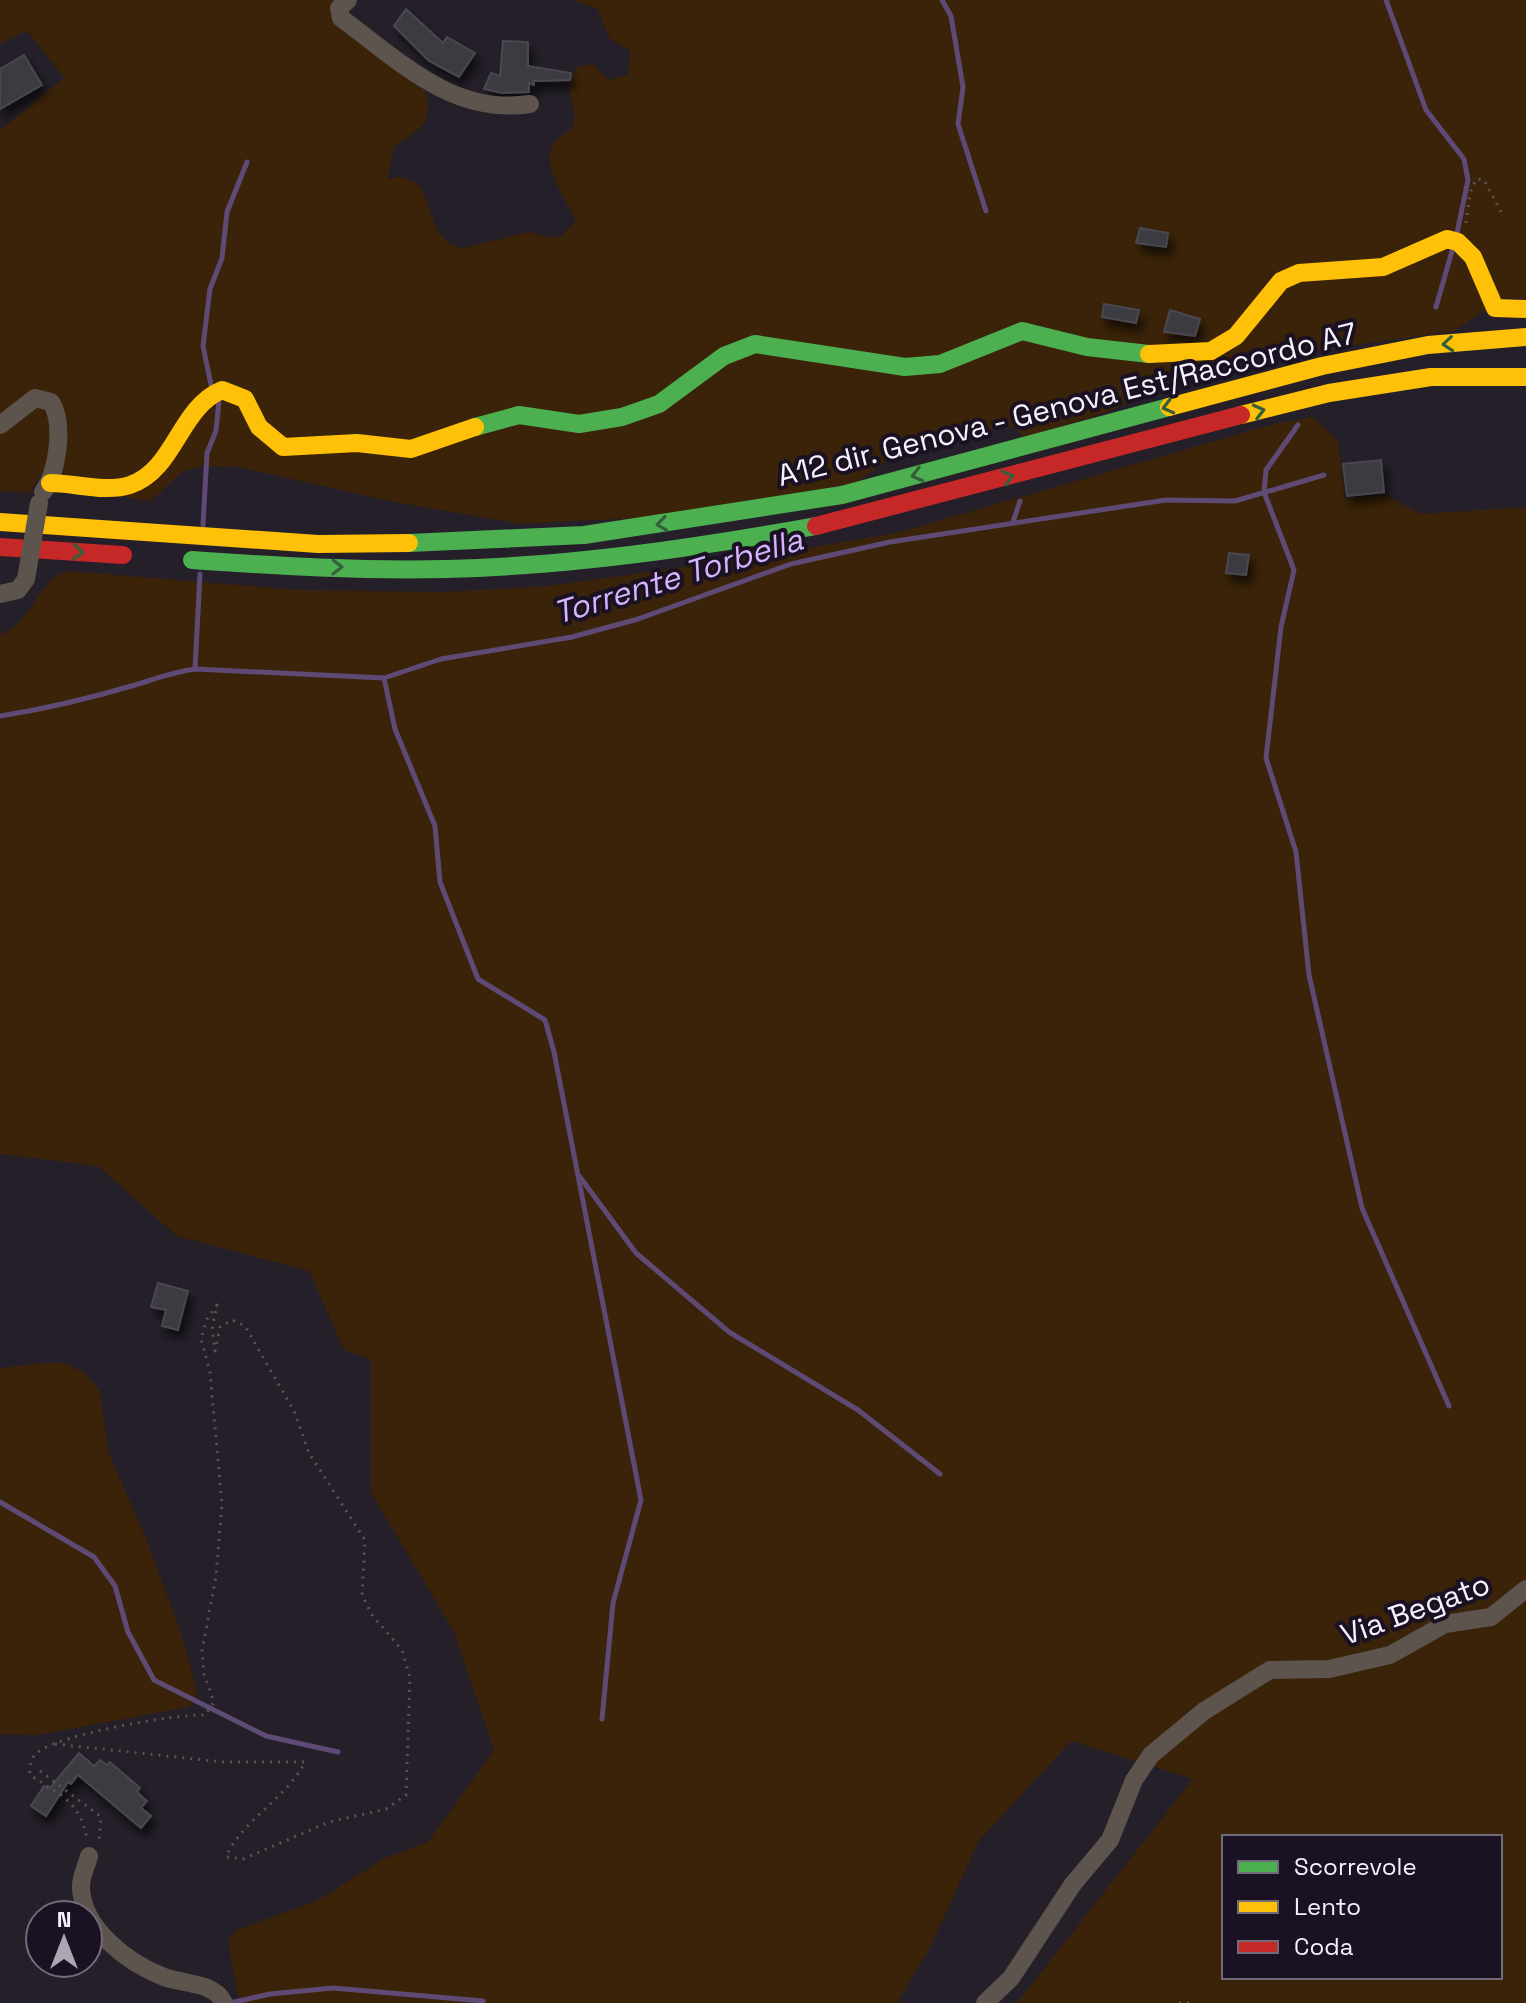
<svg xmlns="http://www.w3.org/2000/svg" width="1526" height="2003" font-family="'Space Grotesk',sans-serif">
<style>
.green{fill:#3a2308;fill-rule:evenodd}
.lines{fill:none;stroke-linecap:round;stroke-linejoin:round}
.stream{stroke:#5e4a75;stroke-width:5}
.building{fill:#3e3b43;stroke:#4a474f;stroke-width:2;filter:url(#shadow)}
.path{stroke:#5b5452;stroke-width:3;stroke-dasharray:2 6;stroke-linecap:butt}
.street{stroke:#5c544d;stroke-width:18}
.fast{stroke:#4caf50;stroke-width:18}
.slow{stroke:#ffc107;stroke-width:18}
.jam{stroke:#c62828;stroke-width:18}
.street-bridge{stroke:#5c544d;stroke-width:18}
.oneway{stroke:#33603a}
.labels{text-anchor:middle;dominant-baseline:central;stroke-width:8;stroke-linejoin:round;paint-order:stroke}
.street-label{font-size:30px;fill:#f6f1fd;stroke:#1a1223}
.water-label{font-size:32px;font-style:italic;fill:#d6b3fd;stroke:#1a1223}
</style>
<defs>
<filter id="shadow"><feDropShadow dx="4.5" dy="8" stdDeviation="4" flood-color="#0009"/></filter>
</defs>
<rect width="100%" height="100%" fill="#241f29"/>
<path class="green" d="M 0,0 L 338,0 L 330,7 L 337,21 L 425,91 C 436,123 418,131 393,147 L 388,179 L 400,177 L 416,182 C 437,207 428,242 463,248 L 529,232 L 551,238 L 562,235 L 576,220 C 566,203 541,163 553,144 C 558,134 572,134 574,122 C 577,99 560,92 577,67 L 593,64 L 608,80 L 628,74 L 630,51 L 610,39 L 597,8 L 572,0 L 1526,0 L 1526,299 L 1504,298 L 1454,331 L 1292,354 L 1248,351 L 1107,412 L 1024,438 L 1014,427 L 980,431 L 893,456 L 856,483 L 670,516 L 521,524 L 389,501 L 238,467 L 202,466 L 182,472 L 151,501 C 113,499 82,474 44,470 L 29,493 L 0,491 L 0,130 L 64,78 L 27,30 L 0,44 Z
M 1313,417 L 1338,441 L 1345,499 L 1382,494 L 1421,514 L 1526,507 L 1526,2003 L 1017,2003 L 1193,1779 L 1071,1741 L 978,1842 L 930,1948 L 897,2003 L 239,2003 L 228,1940 L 236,1930 L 315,1902 L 383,1859 L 428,1842 L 494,1750 L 453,1630 L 371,1493 L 371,1359 L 344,1350 L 309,1271 L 177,1236 L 98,1166 L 0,1154 L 0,635 C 32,623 37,580 68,571 L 297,590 L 442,592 L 549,586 L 761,556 L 896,533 L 1274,424 ZM 1224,1837 L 1500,1837 L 1500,1977 L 1224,1977 Z
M 42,1363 L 64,1363 L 84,1373 L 99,1389 L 109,1454 L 146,1538 L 180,1630 L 198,1693 L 189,1707 L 38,1735 L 0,1734 L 0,1368 Z"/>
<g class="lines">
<path class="stream" d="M 942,0 L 951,16 L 963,87 L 958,124 L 986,211
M 1386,0 L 1426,110 L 1464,159 L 1468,180 L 1457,233
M 1436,307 L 1452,251
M 211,385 L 203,346 L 210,289 L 222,258 L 227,212 L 247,162
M 1298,425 L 1266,470 L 1264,492 L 1294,570 L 1281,627 L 1266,758 L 1296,852 L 1309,975 L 1362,1208 L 1449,1406
M 1013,522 L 1020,501
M 203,525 L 207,453 L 216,431 L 219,401
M 195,669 L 200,574
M 384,678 L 395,729 L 435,826 L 440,882 L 478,979 L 545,1020 L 554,1052 L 641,1500 L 613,1603 L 602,1719
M 0,716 C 45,709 91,698 135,685 C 155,679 173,672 195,669 L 384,678 L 441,659 L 572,637 L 638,619 L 791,564 L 890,542 L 1166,500 L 1235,501 L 1324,475
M 580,1177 L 636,1253 L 729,1332 L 858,1410 L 940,1474
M 0,1502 L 94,1557 L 115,1586 L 128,1632 L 154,1680 L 266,1736 L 338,1752
M 230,2003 L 270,1994 L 333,1988 L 483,2001"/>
</g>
<path class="building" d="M 406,9 L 443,43 L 447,37 L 475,53 L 459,77 L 429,61 L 394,26 Z
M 503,41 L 528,42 L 528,66 L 571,73 L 570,80 L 534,81 L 534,85 L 529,83 L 529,92 L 502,93 L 484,89 L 491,73 L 500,76 Z
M 24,55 L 42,85 L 0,109 L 0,69 Z
M 1140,228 L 1168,233 L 1166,247 L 1136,243 Z
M 1104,304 L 1139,310 L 1136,323 L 1102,317 Z
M 1170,310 L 1200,319 L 1195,336 L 1164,332 Z
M 1381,460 L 1384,492 L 1347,496 L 1343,464 Z
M 1229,553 L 1249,555 L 1246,575 L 1226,573 Z
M 158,1283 L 188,1291 L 178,1330 L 162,1326 L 166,1310 L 151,1307 Z
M 79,1753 L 94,1766 L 100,1760 L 107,1765 L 110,1762 L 140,1788 L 137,1792 L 147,1801 L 141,1808 L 151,1816 L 141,1828 L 78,1775 L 71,1784 L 68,1782 L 46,1816 L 31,1806 L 44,1786 L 49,1789 Z"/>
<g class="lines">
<path class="path" d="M 1466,223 L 1470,193 L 1476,179 L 1484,180 L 1501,212
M 55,1744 L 223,1762 L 305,1762 C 286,1799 243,1819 226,1857 L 243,1859 L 329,1822 L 386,1809 L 406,1795 L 410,1677 L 402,1650 L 372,1615 L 362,1595 L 365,1540 L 309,1453 L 294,1411 L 245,1326 L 232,1320 L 220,1327 L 215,1351 L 212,1329 L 217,1305 L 207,1319 L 201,1339 L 210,1372 L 222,1504 L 216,1576 L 202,1651 L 204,1674 L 214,1702 L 205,1715 C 174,1714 61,1734 38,1752 C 31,1757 29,1766 30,1775 C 60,1795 80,1801 87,1839
M 40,1771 L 101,1817 L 99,1840
M 1179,2003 L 1189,2003"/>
<path class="street" d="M 348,0 L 339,8 L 341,18 C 398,60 453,116 530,104
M 0,425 L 35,398 L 51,402 C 65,424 57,473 43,492
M 89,1856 C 87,1865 81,1876 81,1886 C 81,1928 128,1963 164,1977 C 182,1984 215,1982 224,2003
M 985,2003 L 1011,1978 L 1073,1884 L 1110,1840 L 1134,1780 L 1151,1755 L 1204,1711 L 1270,1670 L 1329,1669 L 1390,1655 L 1445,1624 L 1491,1617 L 1526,1589"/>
<path class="fast" d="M 475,427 L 519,415 L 579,424 L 622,417 L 659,404 L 724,356 L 755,344 L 905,367 L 940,364 L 1022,331 L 1087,347 L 1149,354
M 409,543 L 584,535 L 842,495 L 1169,407
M 192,560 C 277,566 362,571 447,569 C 571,566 694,548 816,526"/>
<path class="slow" d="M 1149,354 L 1211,351 L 1236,336 L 1281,281 L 1299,273 L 1383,267 L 1447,239 L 1458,242 L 1473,257 L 1495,308 L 1526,309
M 1169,407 L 1322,366 L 1428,345 L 1526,337
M 1241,415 L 1329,393 L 1431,377 L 1526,377
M 50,483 C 75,483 105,493 130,485 C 175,470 179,408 222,390 L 245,399 L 259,427 L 283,447 L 357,443 L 411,449 L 475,427
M 0,522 L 318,544 L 409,543"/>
<path class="jam" d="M 816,526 L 1241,415
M 0,547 L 123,555"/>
<path class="street-bridge" d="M 0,594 L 18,590 L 26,579 L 39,503"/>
</g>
<defs><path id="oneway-chevron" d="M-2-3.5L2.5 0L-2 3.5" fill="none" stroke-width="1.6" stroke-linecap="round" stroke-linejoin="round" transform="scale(2)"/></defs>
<g class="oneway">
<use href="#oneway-chevron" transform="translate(1448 344) rotate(175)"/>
<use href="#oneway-chevron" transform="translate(1168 407) rotate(165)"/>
<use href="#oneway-chevron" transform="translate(1259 411) rotate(-14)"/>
<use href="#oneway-chevron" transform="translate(917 475) rotate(165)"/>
<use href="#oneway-chevron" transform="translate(1008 477) rotate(-16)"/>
<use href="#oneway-chevron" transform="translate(662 524) rotate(172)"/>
<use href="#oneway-chevron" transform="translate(78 552) rotate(4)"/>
<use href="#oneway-chevron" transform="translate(337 567) rotate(1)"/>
</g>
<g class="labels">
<g class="street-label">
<text transform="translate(1067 404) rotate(-14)">A12 dir. Genova - Genova Est/Raccordo A7</text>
<text transform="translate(1415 1609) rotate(-20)">Via Begato</text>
</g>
<g class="water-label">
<text transform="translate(678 576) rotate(-17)">Torrente Torbella</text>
</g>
</g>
<rect x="1222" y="1835" width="280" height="144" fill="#1a1223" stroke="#726b7a" stroke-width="2"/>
<rect x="1238" y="1861" width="40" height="12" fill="#4caf50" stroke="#726b7a" stroke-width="2"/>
<text x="1294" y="1875" font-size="24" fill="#f6f1fd">Scorrevole</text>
<rect x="1238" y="1901" width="40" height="12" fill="#ffc107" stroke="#726b7a" stroke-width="2"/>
<text x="1294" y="1915" font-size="24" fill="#f6f1fd">Lento</text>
<rect x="1238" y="1941" width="40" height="12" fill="#c62828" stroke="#726b7a" stroke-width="2"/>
<text x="1294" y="1955" font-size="24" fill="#f6f1fd">Coda</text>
<g transform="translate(64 1939)"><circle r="38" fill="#1a1223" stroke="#726b7a" stroke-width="2"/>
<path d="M0-6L14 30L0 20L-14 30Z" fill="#aca8b3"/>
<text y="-12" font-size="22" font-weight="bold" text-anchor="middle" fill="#f6f1fd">N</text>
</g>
</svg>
